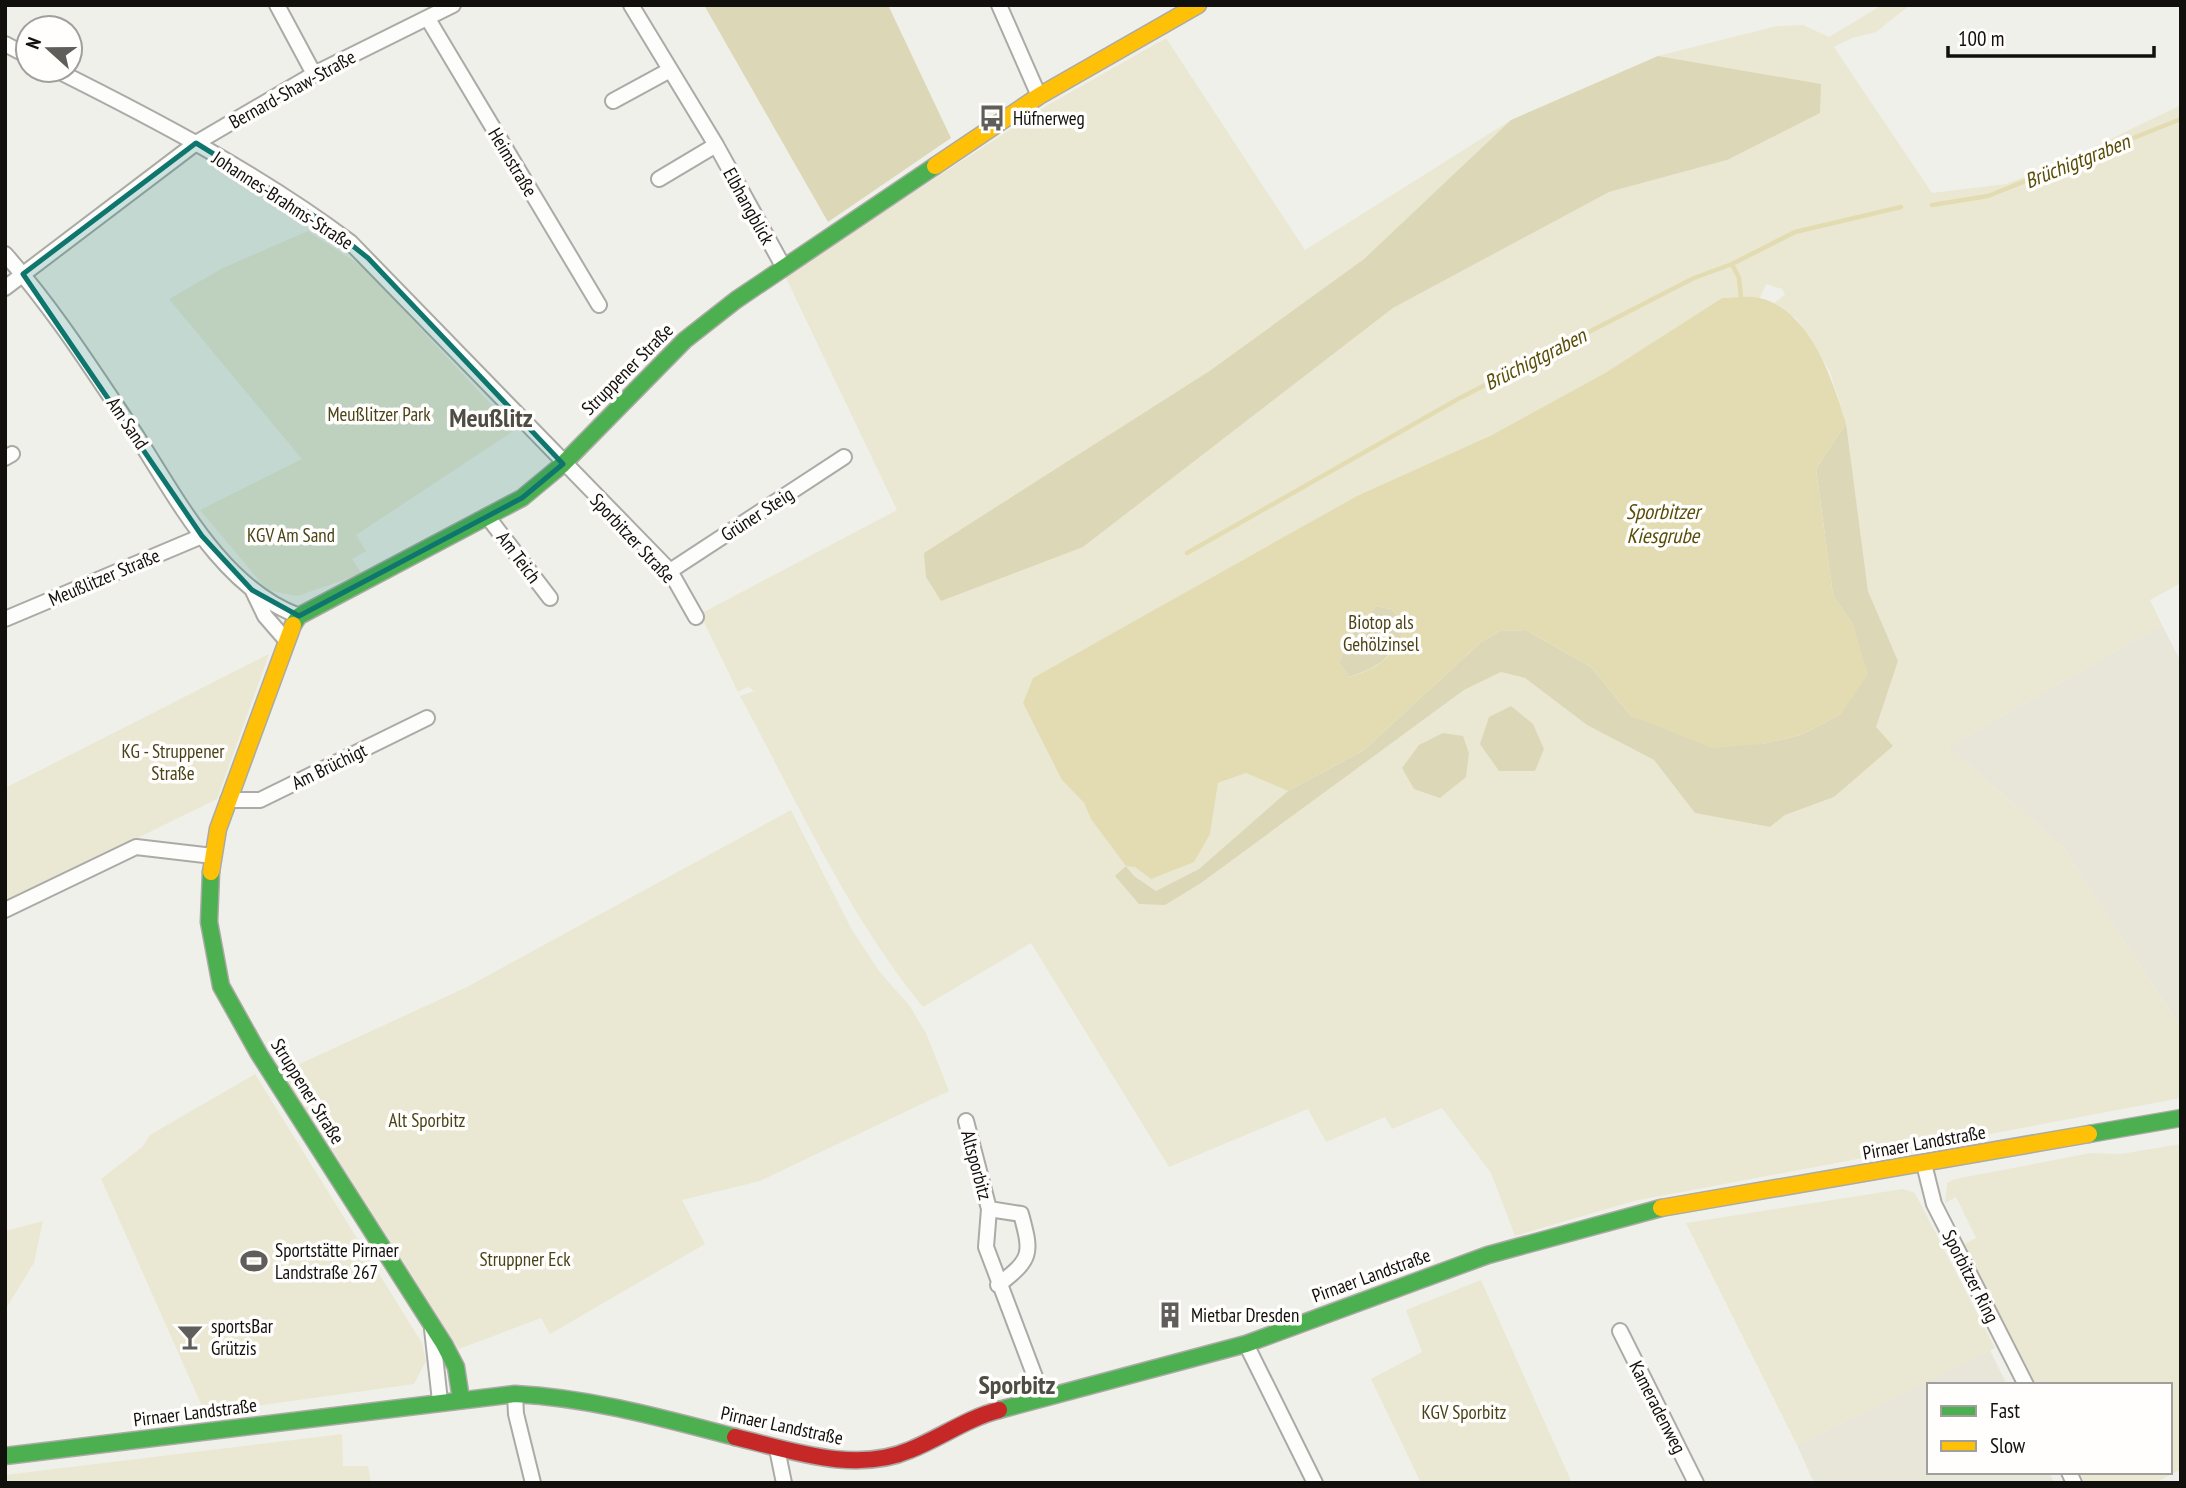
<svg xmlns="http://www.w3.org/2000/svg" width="2186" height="1488" font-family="'PT Sans Narrow',sans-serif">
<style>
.built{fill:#e8e6d9}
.green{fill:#eae8d2;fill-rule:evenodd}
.forest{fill:#dcd7b6}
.water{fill:#e3dcb3;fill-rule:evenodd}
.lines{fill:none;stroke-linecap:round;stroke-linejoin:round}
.stream{stroke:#e3dcb3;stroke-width:4.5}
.street-casing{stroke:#abaaa6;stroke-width:18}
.fast-casing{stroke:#abaaa6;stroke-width:19}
.slow-casing{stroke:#abaaa6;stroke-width:19}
.jam-casing{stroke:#abaaa6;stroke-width:19}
.street{stroke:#fdfdfc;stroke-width:14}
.fast{stroke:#4caf50;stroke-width:16}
.slow{stroke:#ffc107;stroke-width:16}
.jam{stroke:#c62828;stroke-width:16}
.marked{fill:#0f766e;fill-opacity:0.2;stroke:#0f766e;stroke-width:5;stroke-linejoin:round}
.labels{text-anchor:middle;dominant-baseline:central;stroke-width:7;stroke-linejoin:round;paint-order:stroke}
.street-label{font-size:19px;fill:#11100d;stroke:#fffefc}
.poi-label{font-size:19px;fill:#11100d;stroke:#fffefc;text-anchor:start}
.park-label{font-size:19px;fill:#4a4318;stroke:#fffefc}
.water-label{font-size:21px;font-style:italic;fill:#584d08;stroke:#fffefc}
.district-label{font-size:26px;font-weight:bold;fill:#4e4d44;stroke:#fffefc}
</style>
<rect width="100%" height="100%" fill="#f0f0ea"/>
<path class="built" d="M 2162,625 L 2181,662 L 2181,1028 L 2063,847 L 1948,747 Z
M 1990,1350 L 2007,1385 L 1929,1385 L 1929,1472 L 2049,1472 L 2054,1483 L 1814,1483 L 1797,1445 Z"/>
<path class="green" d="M 1882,5 L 1910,5 L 1876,32 L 1852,38 L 1834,47 L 1932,193 L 2006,184 L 2069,159 L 2181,105 L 2181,583 L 2150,600 L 2162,625 L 1948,747 L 2063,847 L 2181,1028 L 2181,1098 L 1634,1201 L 1515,1236 L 1491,1173 L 1442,1108 L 1392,1129 L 1385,1117 L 1326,1142 L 1308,1109 L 1169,1167 L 1031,943 L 923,1007 C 847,914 797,801 740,696 L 754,691 L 748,687 L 738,692 L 700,614 L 897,510 L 785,276 L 1048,105 L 1166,38 L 1305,250 L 1511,120 L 1364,259 L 1208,372 L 1083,547 L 1393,308 L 1609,192 L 1727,160 L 1821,84 L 1658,56 L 1777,26 L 1803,25 L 1829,37 ZM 1766,284 L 1782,289 L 1785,295 L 1772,304 L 1797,319 L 1830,372 L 1846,423 L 1868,591 L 1898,661 L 1875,728 L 1834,797 L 1785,815 L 1770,827 L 1695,813 L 1654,760 L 1587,725 L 1525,678 L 1501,672 L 1464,690 L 1201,883 L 1164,905 L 1116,876 L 1126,866 L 1134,876 L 1156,891 L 1199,869 L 1288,791 L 1246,773 L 1218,783 L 1210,833 L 1091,819 L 1084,803 L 1062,780 L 1490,436 L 1605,373 L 1722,298 L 1760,298 Z
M 308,231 L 363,267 L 515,430 L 356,535 L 366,551 L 352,559 L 362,574 L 297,596 L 267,590 L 200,510 L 302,459 L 169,299 L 223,268 Z
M 269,654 L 217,799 L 9,901 L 5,892 L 5,788 Z
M 791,810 L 852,930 L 879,971 L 909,1005 L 926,1033 L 949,1091 L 760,1181 L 682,1200 L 705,1244 L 550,1334 L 541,1318 L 459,1349 L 282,1072 L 467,987 Z
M 255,1074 L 422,1343 L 426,1361 L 414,1384 L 205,1413 L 101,1179 L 142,1147 L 150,1135 Z
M 2181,1144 L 2181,1469 L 2155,1483 L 2085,1483 L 2080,1472 L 2170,1472 L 2170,1385 L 2035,1385 L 1964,1244 L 1976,1238 L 1956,1197 L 1945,1203 L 1947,1183 L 1955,1179 L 2091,1153 L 2121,1154 Z
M 1903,1189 L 1915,1193 L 1995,1348 L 1797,1445 L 1686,1223 Z
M 43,1221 L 34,1263 L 5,1310 L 5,1231 Z
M 1481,1280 L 1572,1483 L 1421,1483 L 1371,1379 L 1422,1352 L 1406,1310 Z
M 342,1434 L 343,1466 L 368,1466 L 371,1483 L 5,1483 L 5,1475 Z"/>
<path class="forest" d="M 704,5 L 888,5 L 951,138 L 828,222 Z
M 1658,56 L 1821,84 L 1820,113 L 1727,160 L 1609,192 L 1393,308 L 1083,547 L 941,601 L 926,577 L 924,553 L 1208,372 L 1364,259 L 1511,120 Z
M 1846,423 L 1868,591 L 1898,661 L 1876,727 L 1893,746 L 1834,797 L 1785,815 L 1770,827 L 1695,813 L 1654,760 L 1587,725 L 1525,678 L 1501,672 L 1464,690 L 1201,883 L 1165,905 L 1139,904 L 1115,876 L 1126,866 L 1134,876 L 1156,891 L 1199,869 L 1288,791 L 1364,750 L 1481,642 L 1500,631 L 1526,630 L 1591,667 L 1631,716 L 1762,744 L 1801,735 L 1841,714 L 1853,625 L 1833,595 L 1816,469 Z
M 1376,606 L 1391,609 L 1405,625 C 1396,656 1378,668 1349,677 L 1339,663 L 1348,640 Z
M 1511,706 L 1533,724 L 1544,749 L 1535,771 L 1499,771 L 1480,744 L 1489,717 Z
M 1443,733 L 1463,736 L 1469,753 L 1466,777 L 1440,798 L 1414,789 L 1402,768 L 1419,745 Z"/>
<path class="water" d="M 1722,298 C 1733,298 1749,295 1760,298 C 1811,311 1832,379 1846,423 L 1816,469 L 1833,595 L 1853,625 L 1868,674 L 1841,714 L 1801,735 L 1762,744 L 1712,748 L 1631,716 L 1591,667 L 1526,630 L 1500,631 L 1481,642 L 1364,750 L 1288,791 L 1246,773 L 1218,783 L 1210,834 L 1194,862 L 1151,879 L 1135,867 L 1126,866 L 1091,819 L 1084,803 L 1062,780 L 1023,703 L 1033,678 L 1357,496 L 1490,436 L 1605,373 ZM 1376,606 L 1391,609 L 1405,625 C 1396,656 1378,669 1349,677 L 1339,663 L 1348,640 Z"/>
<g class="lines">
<path class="stream" d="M 1932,205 L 1988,196 L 2181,119
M 1732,264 L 1739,278 L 1741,298
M 1187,553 L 1458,399 L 1694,278 L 1732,264 L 1795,232 L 1901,207"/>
<g class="street-casing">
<path id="street" d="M 277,5 L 314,74
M 631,5 L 716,145 L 783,266
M 999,5 L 1039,96
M 428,19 L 599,305
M 5,44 L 28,56
M 56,70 C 158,121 259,174 350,242 L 670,571 L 696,617
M 613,101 L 670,70
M 659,179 L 716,145
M 5,254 C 54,309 93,371 134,432 C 177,498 221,587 299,616
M 5,288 L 196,143 L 314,74 L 453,5
M 5,458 L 12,454
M 487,516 L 550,598
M 670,571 L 844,457
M 253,591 L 265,616 L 285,639
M 5,619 L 202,536
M 228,800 L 260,800 L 427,718
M 5,910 L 136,847 L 213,856
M 966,1121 L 989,1209 L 986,1247 L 1043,1398
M 1924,1164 L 1934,1204 L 2026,1385
M 989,1209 L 1021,1214 C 1032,1254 1032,1259 998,1285
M 432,1329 L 440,1401
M 1620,1331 L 1696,1483
M 1246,1344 L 1315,1483
M 515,1394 L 516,1414 L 533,1483
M 777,1449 L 784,1483
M 2069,1472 L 2074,1483"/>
</g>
<g class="fast-casing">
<path id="fast" d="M 293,625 L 299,616 L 522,498 L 563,464 L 685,340 L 736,300 L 935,166
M 211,872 L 209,922 L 221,986 L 259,1054 L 444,1344 L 456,1367 L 461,1399
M 2089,1134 L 2181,1118
M 999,1410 L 1246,1344 L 1488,1255 L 1661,1208
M 5,1456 L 515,1394 C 591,1398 662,1418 735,1437"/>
</g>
<g class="slow-casing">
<path id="slow" d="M 935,166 L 1039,96 L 1198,5
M 211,872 L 218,829 L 293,625
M 1661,1208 L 2089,1134"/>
</g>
<g class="jam-casing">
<path id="jam" d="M 735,1437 C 790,1450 855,1474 910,1450 C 940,1438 968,1418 999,1410"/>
</g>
<use href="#street" class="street"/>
<use href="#fast" class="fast"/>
<use href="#slow" class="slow"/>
<use href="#jam" class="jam"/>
</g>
<path class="marked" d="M 196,143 L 319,219 L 368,258 L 563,464 L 522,498 L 299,616 L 252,590 L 202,536 L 23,274 Z"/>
<defs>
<g id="bus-bare" transform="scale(2.1)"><path d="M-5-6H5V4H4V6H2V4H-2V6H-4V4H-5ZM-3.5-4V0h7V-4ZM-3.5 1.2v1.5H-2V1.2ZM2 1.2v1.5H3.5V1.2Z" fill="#5f5e5a" stroke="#fffefc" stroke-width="2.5" paint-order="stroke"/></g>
<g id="stadium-bare" transform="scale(2.1)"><path d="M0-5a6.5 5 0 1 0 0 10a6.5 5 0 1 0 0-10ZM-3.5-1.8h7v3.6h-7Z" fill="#5f5e5a" stroke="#fffefc" stroke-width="2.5" paint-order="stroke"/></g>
<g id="building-bare" transform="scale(2.1)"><path d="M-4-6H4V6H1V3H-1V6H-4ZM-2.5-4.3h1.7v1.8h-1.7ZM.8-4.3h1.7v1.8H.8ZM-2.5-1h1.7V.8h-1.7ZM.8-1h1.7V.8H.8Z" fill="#5f5e5a" stroke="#fffefc" stroke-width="2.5" paint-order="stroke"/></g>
<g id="bar-bare" transform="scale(2.1)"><path d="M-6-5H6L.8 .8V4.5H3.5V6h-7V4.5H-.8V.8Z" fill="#5f5e5a" stroke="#fffefc" stroke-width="2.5" paint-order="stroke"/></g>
</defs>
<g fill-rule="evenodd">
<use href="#bus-bare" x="992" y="118"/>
<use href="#stadium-bare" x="254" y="1261"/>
<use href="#building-bare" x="1170" y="1315"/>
<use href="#bar-bare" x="190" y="1337"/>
</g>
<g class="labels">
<g class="street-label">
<text transform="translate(292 89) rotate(-29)">Bernard-Shaw-Straße</text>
<text transform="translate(513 162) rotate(59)">Heimstraße</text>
<text transform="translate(283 200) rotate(33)">Johannes-Brahms-Straße</text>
<text transform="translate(749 206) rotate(61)">Elbhangblick</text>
<text transform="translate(627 369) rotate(-45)">Struppener Straße</text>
<text transform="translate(128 423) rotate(56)">Am Sand</text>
<text transform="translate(757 514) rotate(-33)">Grüner Steig</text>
<text transform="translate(633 538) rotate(47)">Sporbitzer Straße</text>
<text transform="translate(519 557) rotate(53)">Am Teich</text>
<text transform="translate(104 577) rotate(-23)">Meußlitzer Straße</text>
<text transform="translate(329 766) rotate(-26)">Am Brüchigt</text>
<text transform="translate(308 1091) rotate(58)">Struppener Straße</text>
<text transform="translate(1924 1142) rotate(-10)">Pirnaer Landstraße</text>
<text transform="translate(977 1165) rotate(75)">Altsporbitz</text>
<text transform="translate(1371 1275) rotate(-20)">Pirnaer Landstraße</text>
<text transform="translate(1971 1276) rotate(63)">Sporbitzer Ring</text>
<text transform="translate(1658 1407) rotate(63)">Kameradenweg</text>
<text transform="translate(195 1412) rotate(-7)">Pirnaer Landstraße</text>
<text transform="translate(782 1425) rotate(12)">Pirnaer Landstraße</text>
</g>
<g class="poi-label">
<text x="1013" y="118">Hüfnerweg</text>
<text x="275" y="1250">Sportstätte Pirnaer<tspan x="275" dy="22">Landstraße 267</tspan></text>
<text x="1191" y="1315">Mietbar Dresden</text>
<text x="211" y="1326">sportsBar<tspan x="211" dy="22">Grützis</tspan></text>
</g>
<g class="park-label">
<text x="379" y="414">Meußlitzer Park</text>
<text x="291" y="535">KGV Am Sand</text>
<text x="1381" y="622">Biotop als<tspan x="1381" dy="22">Gehölzinsel</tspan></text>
<text x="173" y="751">KG - Struppener<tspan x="173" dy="22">Straße</tspan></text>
<text x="427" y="1120">Alt Sporbitz</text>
<text x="525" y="1259">Struppner Eck</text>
<text x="1464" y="1412">KGV Sporbitz</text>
</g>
<g class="water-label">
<text transform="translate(2077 161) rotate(-22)">Brüchigtgraben</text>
<text transform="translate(1535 359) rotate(-27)">Brüchigtgraben</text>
<text x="1663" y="511">Sporbitzer<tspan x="1663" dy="24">Kiesgrube</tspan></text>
</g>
<g class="district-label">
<text x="491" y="417">Meußlitz</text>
<text x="1017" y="1384">Sporbitz</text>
</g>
</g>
<rect width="2186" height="1488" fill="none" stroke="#11100d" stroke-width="14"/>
<rect x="1927" y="1383" width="245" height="91" fill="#fffefc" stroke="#a09f9c" stroke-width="2"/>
<rect x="1941" y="1406" width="35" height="10" fill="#4caf50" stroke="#a09f9c" stroke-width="2"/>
<text x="1990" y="1418" font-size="21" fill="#11100d">Fast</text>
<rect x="1941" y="1441" width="35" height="10" fill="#ffc107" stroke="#a09f9c" stroke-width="2"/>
<text x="1990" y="1453" font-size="21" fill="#11100d">Slow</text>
<g transform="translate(49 49) rotate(291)"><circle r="33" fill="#fffefc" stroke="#a09f9c" stroke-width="2"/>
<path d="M0-5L12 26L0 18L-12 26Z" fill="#5f5e5a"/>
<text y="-10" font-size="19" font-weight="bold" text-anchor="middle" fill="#11100d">N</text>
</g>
<path d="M1948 46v10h206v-10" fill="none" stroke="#11100d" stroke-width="3.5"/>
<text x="1958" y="46" font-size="21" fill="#11100d" stroke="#fffefc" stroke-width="5" paint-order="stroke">100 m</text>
</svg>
